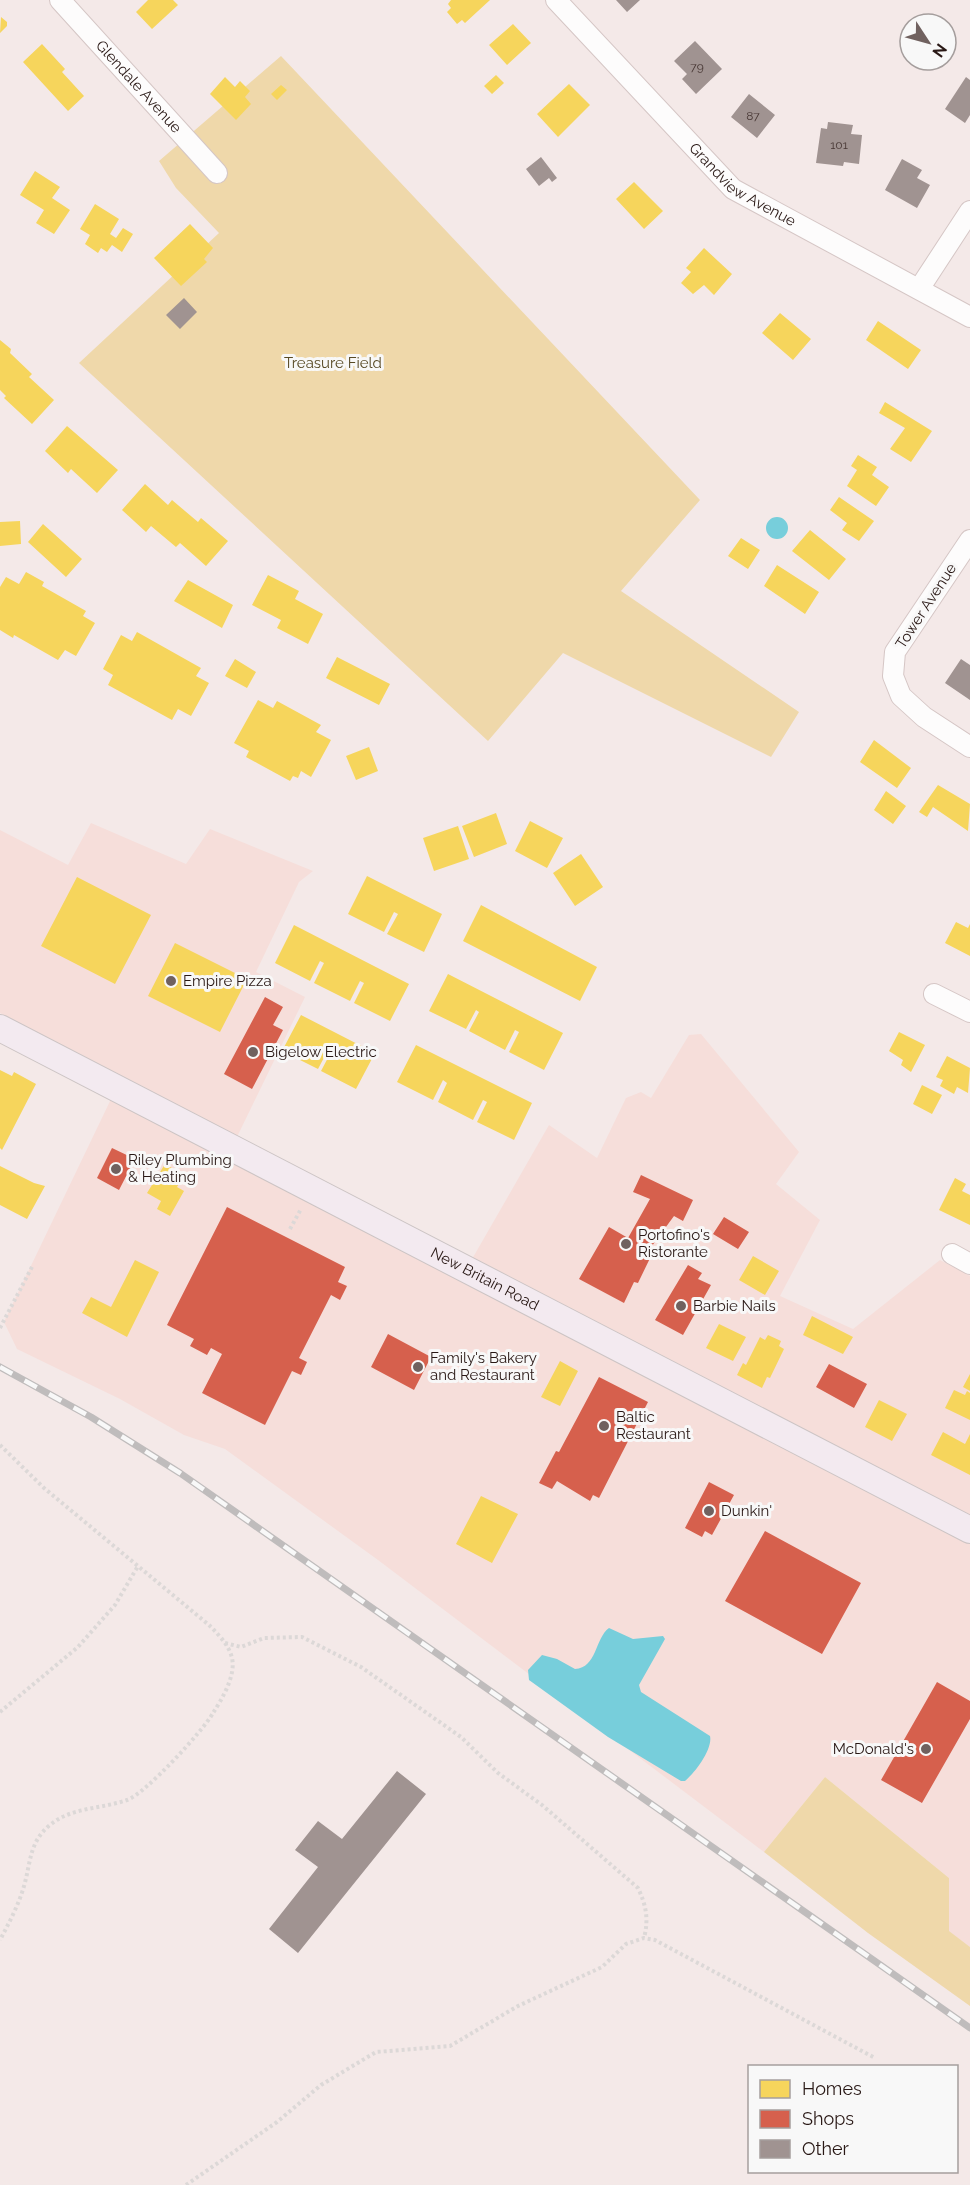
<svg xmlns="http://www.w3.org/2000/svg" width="970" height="2185" font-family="Raleway,sans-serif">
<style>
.built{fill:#f6deda}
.green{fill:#efd8aa}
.water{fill:#77cedb}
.homes{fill:#f6d55c}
.shops{fill:#d6604d}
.building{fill:#a09391}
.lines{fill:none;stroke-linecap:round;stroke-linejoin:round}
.minor-casing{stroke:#d5c6c5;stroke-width:22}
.major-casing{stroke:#ccc4c4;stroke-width:28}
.path{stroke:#dcd8d7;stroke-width:4;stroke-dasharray:3 3;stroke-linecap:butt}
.minor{stroke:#fdfcfc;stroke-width:20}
.major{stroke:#f3eaf0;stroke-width:26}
.rail-casing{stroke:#bfbcbc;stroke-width:7}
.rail{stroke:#f8f8f8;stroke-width:4.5;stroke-dasharray:14;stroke-linecap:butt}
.poi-dot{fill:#70615f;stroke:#f8f8f8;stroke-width:2}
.labels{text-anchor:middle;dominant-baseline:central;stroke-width:6;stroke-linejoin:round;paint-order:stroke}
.number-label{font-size:12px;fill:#473734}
.street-label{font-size:15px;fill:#291815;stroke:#f8f8f8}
.park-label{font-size:15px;fill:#574924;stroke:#f8f8f8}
.poi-label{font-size:15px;fill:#291815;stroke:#f8f8f8;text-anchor:start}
</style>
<rect width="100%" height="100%" fill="#f4e9e8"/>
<path class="built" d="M 91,823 L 186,864 L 210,829 L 313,871 L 299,882 L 256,972 L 305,997 L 236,1139 L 0,1013 L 0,830 L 68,865 Z
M 701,1034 L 799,1152 L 776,1184 L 820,1220 L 780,1296 L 853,1329 L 940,1260 L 970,1276 L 970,1947 L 949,1932 L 949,1878 L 825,1777 L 764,1852 L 378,1560 L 225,1449 L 184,1435 L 120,1399 L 17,1349 L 4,1322 L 112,1097 L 460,1280 L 549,1125 L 597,1158 L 626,1098 L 641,1092 L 651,1098 L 689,1035 Z"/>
<path class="green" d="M 281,56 L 700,500 L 621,591 L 799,712 L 771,757 L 563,653 L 488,741 L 79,363 L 219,233 L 176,188 L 159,161 Z
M 825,1777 L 949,1878 L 949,1931 L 970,1947 L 970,2006 L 868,1933 L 764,1852 Z"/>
<path class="water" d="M766 528a11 11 0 1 1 22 0a11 11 0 1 1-22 0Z
M 609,1628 L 633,1639 L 663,1636 L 665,1639 L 639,1685 L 641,1692 L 710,1736 C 713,1749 695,1773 685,1781 L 681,1781 L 608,1737 L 529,1680 L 528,1670 L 542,1655 L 557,1659 L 575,1669 C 597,1668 595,1638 609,1628 Z"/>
<path class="homes" d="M 148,0 L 173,0 L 178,5 L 152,29 L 136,12 Z
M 451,0 L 490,0 L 465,23 L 462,20 L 457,24 L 447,12 L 451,8 L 448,4 Z
M 1,17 L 7,22 L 7,26 L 0,33 Z
M 513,24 L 531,43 L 507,65 L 489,45 Z
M 42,44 L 65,69 L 62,72 L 84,96 L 68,111 L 23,62 Z
M 496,75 L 504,83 L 492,94 L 484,86 Z
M 225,77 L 235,87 L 240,81 L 250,91 L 245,97 L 251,104 L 236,120 L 210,94 Z
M 569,84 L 590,105 L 558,137 L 537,114 Z
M 281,85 L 287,90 L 277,100 L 271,94 Z
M 35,171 L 60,187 L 52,198 L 70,210 L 54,234 L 36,223 L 44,210 L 20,195 Z
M 634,182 L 663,211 L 644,229 L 616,199 Z
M 95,204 L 119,219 L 110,234 L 116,238 L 123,228 L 133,234 L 122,252 L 112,245 L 107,252 L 101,248 L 98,253 L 85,244 L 90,235 L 80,229 Z
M 190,224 L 213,248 L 204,259 L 207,262 L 181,286 L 154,258 Z
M 704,248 L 732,274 L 714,295 L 704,285 L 693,294 L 681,283 L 691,272 L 686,268 Z
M 780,313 L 811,339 L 793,360 L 762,333 Z
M 878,321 L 921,350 L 908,369 L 866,340 Z
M 0,340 L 11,349 L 10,353 L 32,374 L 29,377 L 54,400 L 32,424 L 4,398 L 6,396 L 0,390 Z
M 885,402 L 932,431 L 911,462 L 890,449 L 905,428 L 879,413 Z
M 67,426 L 118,470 L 97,493 L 71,469 L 68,473 L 45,451 Z
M 858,455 L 877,467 L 872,475 L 889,487 L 876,506 L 847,486 L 857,470 L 851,466 Z
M 145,484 L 168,505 L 172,500 L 198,522 L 201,518 L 228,541 L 206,566 L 180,543 L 176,547 L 151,526 L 146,532 L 122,510 Z
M 839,497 L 874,521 L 859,541 L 842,530 L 847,523 L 830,510 Z
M 20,521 L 21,544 L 0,546 L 0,522 Z
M 43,524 L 82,559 L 66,577 L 28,542 Z
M 810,530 L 846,559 L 829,580 L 792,551 Z
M 741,538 L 760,550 L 748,569 L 728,556 Z
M 777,565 L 819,592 L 805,614 L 764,586 Z
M 26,572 L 44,582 L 42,586 L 86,611 L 83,616 L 95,623 L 76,656 L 65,650 L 58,660 L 14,635 L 13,638 L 0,630 L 0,587 L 6,577 L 19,584 Z
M 268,575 L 299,591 L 295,599 L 323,614 L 308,644 L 277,628 L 281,620 L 252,605 Z
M 188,580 L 233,605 L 222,628 L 174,601 Z
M 137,632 L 201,668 L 196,676 L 209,683 L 191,716 L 178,709 L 172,720 L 108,685 L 113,675 L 103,669 L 121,635 L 132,641 Z
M 337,657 L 390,684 L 379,705 L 326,678 Z
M 235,659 L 256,672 L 247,688 L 225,676 Z
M 258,700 L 273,708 L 277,701 L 321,725 L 316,732 L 331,740 L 311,777 L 301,771 L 298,778 L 293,776 L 290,781 L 246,757 L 249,751 L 234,743 Z
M 874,740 L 911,768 L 897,788 L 860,762 Z
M 369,747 L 378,771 L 356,780 L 346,756 Z
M 938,785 L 970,804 L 968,831 L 933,807 L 927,817 L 919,812 Z
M 886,791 L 906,806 L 893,824 L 874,810 Z
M 496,813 L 507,844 L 474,857 L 462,826 Z
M 530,821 L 563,838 L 547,868 L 515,851 Z
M 458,826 L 469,859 L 434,871 L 423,838 Z
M 581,854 L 603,887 L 575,906 L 553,873 Z
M 367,876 L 442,914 L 424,952 L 387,934 L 398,914 L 394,912 L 384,932 L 348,914 Z
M 77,877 L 151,915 L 115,984 L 41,946 Z
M 481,905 L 597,967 L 580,1001 L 463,941 Z
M 956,922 L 968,928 L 970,924 L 970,956 L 945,943 Z
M 294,925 L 409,984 L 390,1021 L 354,1003 L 364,983 L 360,981 L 350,1001 L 314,983 L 324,963 L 320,961 L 310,981 L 275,963 Z
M 175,943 L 247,979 L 220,1032 L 148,996 Z
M 448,974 L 563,1033 L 544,1070 L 509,1052 L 519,1032 L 515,1030 L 505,1050 L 469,1031 L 479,1012 L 476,1010 L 466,1029 L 429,1011 Z
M 301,1015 L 375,1053 L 356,1089 L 321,1071 L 331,1052 L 328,1050 L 318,1069 L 282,1051 Z
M 899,1032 L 925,1045 L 911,1072 L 901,1065 L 903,1060 L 889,1051 Z
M 416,1045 L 532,1103 L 514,1140 L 477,1122 L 487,1102 L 483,1100 L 473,1120 L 438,1102 L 447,1083 L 443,1080 L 433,1100 L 397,1082 Z
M 947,1056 L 970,1068 L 968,1093 L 957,1087 L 954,1094 L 940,1086 L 943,1080 L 936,1077 Z
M 0,1070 L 12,1076 L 14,1072 L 36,1084 L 2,1150 L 0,1148 Z
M 922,1085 L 942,1095 L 932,1114 L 913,1104 Z
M 165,1164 L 184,1175 L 177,1187 L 184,1191 L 170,1216 L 157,1209 L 161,1201 L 147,1193 Z
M 0,1166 L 34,1183 L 45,1186 L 27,1219 L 0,1205 Z
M 955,1178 L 966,1184 L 962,1191 L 970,1195 L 970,1225 L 939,1210 Z
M 753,1256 L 779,1271 L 765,1295 L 739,1280 Z
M 135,1260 L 159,1272 L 127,1337 L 82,1313 L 91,1297 L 111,1307 Z
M 812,1316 L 853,1337 L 843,1354 L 803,1335 Z
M 719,1324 L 746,1337 L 733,1361 L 706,1348 Z
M 768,1335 L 781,1341 L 779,1346 L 784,1349 L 770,1378 L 767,1377 L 762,1388 L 737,1375 L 743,1363 L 746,1365 L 760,1337 L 765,1340 Z
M 560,1361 L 578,1371 L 560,1406 L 541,1397 Z
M 970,1374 L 970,1391 L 963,1387 Z
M 954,1390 L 965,1395 L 967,1391 L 970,1393 L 970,1420 L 945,1408 Z
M 879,1400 L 907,1414 L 892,1441 L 865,1427 Z
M 943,1432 L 965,1444 L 970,1434 L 970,1475 L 931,1455 Z
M 481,1496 L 518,1514 L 492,1563 L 456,1544 Z"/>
<path class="shops" d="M 265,997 L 283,1007 L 273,1025 L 283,1030 L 252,1089 L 224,1074 Z
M 112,1148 L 135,1159 L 119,1190 L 97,1178 Z
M 641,1175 L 693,1200 L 683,1221 L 674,1216 L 649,1250 L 653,1252 L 638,1283 L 634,1282 L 624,1303 L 579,1279 L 609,1227 L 628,1238 L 650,1199 L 633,1192 Z
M 227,1207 L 345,1267 L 338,1282 L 347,1286 L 340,1300 L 331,1295 L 299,1358 L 307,1362 L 301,1375 L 292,1371 L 265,1425 L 202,1393 L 222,1354 L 211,1348 L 207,1355 L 190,1346 L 194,1339 L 167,1325 Z
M 724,1217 L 749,1232 L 738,1249 L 713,1234 Z
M 688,1265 L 702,1273 L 698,1279 L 711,1285 L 683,1335 L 655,1320 Z
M 388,1334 L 431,1357 L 414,1390 L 371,1367 Z
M 829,1364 L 867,1384 L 854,1408 L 816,1387 Z
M 599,1377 L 648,1402 L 599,1498 L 593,1495 L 590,1501 L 557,1481 L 552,1489 L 539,1483 L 556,1451 L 559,1452 Z
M 709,1482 L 734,1495 L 712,1535 L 705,1531 L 702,1537 L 685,1528 Z
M 765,1531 L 861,1583 L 822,1654 L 725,1601 Z
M 937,1682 L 970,1701 L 970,1719 L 922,1803 L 881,1780 Z"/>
<path class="building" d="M 616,0 L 640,0 L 627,12 Z
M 695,41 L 722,69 L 696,94 L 682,79 L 687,74 L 674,61 Z
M 966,77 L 970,80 L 970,115 L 965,123 L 945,109 Z
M 749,94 L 775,115 L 757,138 L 731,117 Z
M 828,122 L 853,125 L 851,134 L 862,135 L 859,164 L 844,162 L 843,166 L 816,163 L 821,128 L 827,129 Z
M 541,157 L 557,178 L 552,182 L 549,178 L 539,186 L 526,169 Z
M 902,159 L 922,170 L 917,178 L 930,185 L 917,208 L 885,190 Z
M 184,298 L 197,312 L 180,329 L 166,315 Z
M 961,659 L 970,665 L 970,700 L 945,683 Z
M 397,1771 L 426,1794 L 298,1953 L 269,1929 L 318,1867 L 295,1850 L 318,1821 L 342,1839 Z"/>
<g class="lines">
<g class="minor-casing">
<g id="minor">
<path id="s1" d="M 60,0 L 217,173"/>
<path id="s2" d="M 556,0 L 733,189 L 970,317"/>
<path d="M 919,289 L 970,211"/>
<path d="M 970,540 L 895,652 L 893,676 L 901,696 L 924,717 L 970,747"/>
<path d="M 934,994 L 970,1012"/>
<path d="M 952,1254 L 970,1264"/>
</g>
</g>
<g class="major-casing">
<g id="major">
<path id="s3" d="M 0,1028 L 970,1530"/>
</g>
</g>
<path class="path" d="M 290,1229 L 301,1209
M 0,1328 L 33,1265
M 0,1445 L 44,1488 L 209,1625 C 218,1634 229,1645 232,1658 C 236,1676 222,1699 213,1713 C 203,1731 145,1794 127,1800 C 102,1809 71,1807 50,1825 C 29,1842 31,1862 24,1886 C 19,1904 9,1923 0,1940
M 225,1643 L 241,1647 L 264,1638 L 302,1637 L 361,1667 L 461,1737 L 498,1773 L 542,1805 L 638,1888 C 646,1905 649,1919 644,1938
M 0,1712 L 78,1647 L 115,1605 L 138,1566
M 186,2185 L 277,2122 L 321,2085 L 376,2052 L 450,2046 L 518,2006 L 602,1967 L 626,1944 L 644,1938 L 655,1940 L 875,2058"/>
<use href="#minor" class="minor"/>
<use href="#major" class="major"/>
<g class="rail-casing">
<path id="rail" d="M 0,1367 L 91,1417 L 180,1473 L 970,2028"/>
</g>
<use href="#rail" class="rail"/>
</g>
<g class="poi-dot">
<circle cx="171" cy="981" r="6"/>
<circle cx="253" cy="1052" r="6"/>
<circle cx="116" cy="1169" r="6"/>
<circle cx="626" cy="1244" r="6"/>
<circle cx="681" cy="1306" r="6"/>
<circle cx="418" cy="1367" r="6"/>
<circle cx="604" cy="1426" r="6"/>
<circle cx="709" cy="1511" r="6"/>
<circle cx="926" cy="1749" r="6"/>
</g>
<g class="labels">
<g class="number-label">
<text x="697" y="67">79</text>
<text x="753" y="116">87</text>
<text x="839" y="145">101</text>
</g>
<g class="street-label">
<text stroke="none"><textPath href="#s1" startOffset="117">Glendale Avenue</textPath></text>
<text stroke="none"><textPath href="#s2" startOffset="264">Grandview Avenue</textPath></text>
<text transform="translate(926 606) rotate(-57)">Tower Avenue</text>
<text stroke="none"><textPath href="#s3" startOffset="546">New Britain Road</textPath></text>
</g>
<g class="park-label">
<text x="333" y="363">Treasure Field</text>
</g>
<g class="poi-label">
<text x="183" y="981">Empire Pizza</text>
<text x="265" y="1052">Bigelow Electric</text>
<text x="128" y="1160">Riley Plumbing<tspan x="128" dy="17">&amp; Heating</tspan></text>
<text x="638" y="1235">Portofino's<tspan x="638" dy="17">Ristorante</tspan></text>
<text x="693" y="1306">Barbie Nails</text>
<text x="430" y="1358">Family's Bakery<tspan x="430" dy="17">and Restaurant</tspan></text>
<text x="616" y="1417">Baltic<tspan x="616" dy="17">Restaurant</tspan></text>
<text x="721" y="1511">Dunkin'</text>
<text x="914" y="1749" text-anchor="end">McDonald's</text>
</g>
</g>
<rect x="748" y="2065" width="210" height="108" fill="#f8f8f8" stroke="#a59e9d" stroke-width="1.5"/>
<rect x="760" y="2080" width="30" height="18" fill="#f6d55c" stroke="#a59e9d" stroke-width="1.5"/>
<text x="802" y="2095" font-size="18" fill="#291815">Homes</text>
<rect x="760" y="2110" width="30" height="18" fill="#d6604d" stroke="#a59e9d" stroke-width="1.5"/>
<text x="802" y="2125" font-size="18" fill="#291815">Shops</text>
<rect x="760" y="2140" width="30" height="18" fill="#a09391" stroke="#a59e9d" stroke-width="1.5"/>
<text x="802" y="2155" font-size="18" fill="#291815">Other</text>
<g transform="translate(928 42) rotate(126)"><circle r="28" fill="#f8f8f8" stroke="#a59e9d" stroke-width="1.5"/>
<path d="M0-4.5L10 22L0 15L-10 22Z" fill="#70615f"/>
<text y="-9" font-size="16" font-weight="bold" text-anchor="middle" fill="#291815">N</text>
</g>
</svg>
